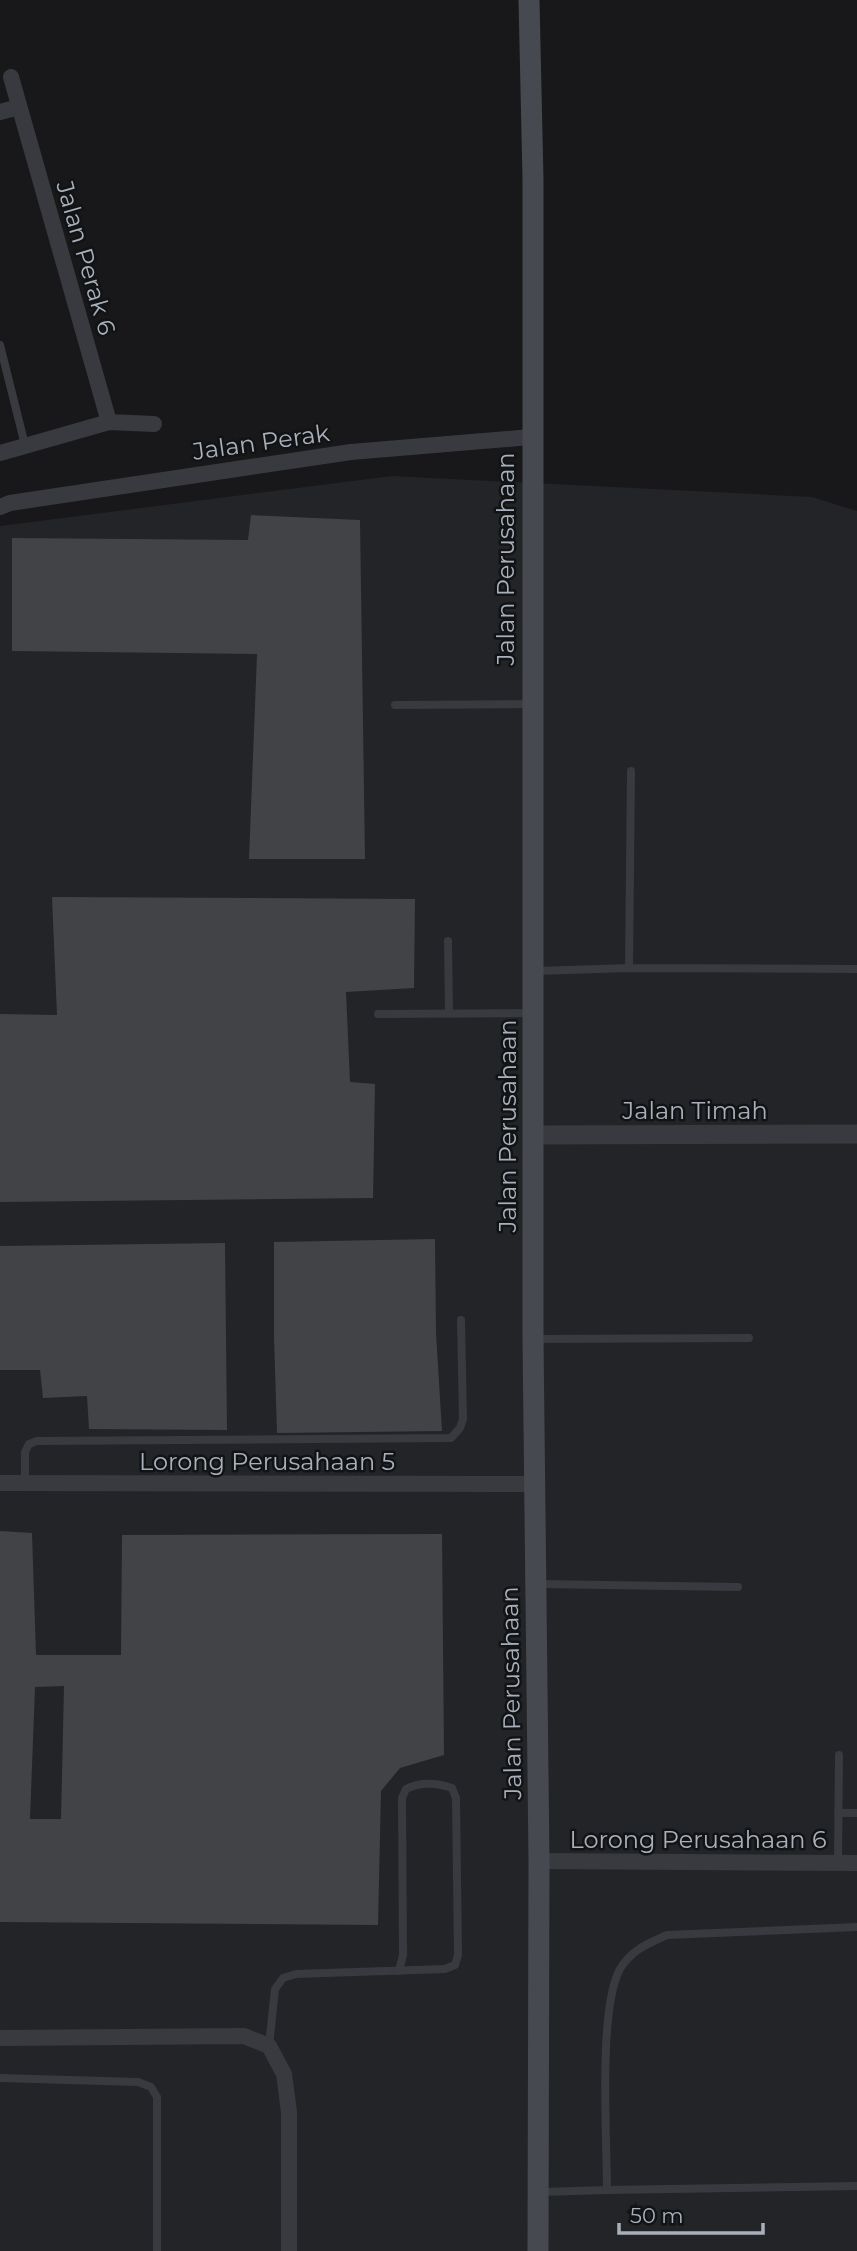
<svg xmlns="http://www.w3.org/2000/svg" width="857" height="2251" font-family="Montserrat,sans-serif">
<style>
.built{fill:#232427}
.building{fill:#414347;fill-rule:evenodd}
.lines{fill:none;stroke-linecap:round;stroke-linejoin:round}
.service{stroke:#383a3f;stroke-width:8}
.minor{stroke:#383a3f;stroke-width:16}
.tertiary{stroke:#383a3f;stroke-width:19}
.secondary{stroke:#46494f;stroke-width:21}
.labels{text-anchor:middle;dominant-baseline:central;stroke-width:5;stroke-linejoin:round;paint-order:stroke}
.street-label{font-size:24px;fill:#a9b0bb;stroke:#121315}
</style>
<rect width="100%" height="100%" fill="#18181a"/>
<path class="built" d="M 392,476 L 812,497 L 857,511 L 857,2251 L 0,2251 L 0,526 Z"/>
<path class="building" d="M 251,515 L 360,520 L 365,859 L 249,859 L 257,654 L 12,651 L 12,538 L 248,540 Z
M 52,897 L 415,899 L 414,988 L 346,992 L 350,1082 L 375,1084 L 373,1198 L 0,1202 L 0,1014 L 57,1015 Z
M 435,1239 L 436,1333 L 442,1431 L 277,1433 L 274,1337 L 274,1242 Z
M 225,1243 L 227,1430 L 89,1429 L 87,1396 L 43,1398 L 40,1370 L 0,1370 L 0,1246 Z
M 0,1531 L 32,1533 L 36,1655 L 121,1655 L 122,1535 L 442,1534 L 444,1755 L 400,1768 L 381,1791 L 378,1925 L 0,1922 ZM 64,1686 L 61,1819 L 30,1819 L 35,1687 Z"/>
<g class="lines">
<path class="service" d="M 0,345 L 25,445
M 395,705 L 532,704
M 448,941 L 449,1014
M 629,968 L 631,771
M 536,971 L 629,968 L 857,969
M 378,1014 L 533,1013
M 533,1339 L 749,1338
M 25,1483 L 25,1452 L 29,1444 L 37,1441 L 451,1438 L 460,1428 L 463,1419 L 461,1320
M 539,1584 L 738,1587
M 838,1813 L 857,1813
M 838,1863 L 839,1755
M 269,2046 L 275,1989 L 283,1978 L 296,1974 L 445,1969 L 455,1965 L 458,1955 L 456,1798 L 452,1788 C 437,1783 420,1782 406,1789 L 402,1798 L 403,1955 L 399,1971
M 0,2078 L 138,2082 L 151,2087 L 157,2097 L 157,2251
M 607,2190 L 857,2186
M 541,2192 L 607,2190 C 607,2140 598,2009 620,1969 C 631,1950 649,1943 667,1935 L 857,1927"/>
<path class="minor" d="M 11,77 L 109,422
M 0,112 L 19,107
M 0,453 L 109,422 L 154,424
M 0,507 L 10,503 L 351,452 L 531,437
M 0,1483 L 534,1484
M 539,1861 L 857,1863
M 0,2038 L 244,2036 L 269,2046 L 284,2074 L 289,2112 L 289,2251"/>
<path class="tertiary" d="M 533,1135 L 857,1134"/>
<path class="secondary" d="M 529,0 L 533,179 L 533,1339 L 539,1861 L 538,2251"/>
</g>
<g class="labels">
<g class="street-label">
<text transform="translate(86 258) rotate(74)">Jalan Perak 6</text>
<text transform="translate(261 442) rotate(-8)">Jalan Perak</text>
<text transform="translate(505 559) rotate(-90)">Jalan Perusahaan</text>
<text x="695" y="1110">Jalan Timah</text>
<text transform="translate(507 1126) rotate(-90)">Jalan Perusahaan</text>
<text x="267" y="1461">Lorong Perusahaan 5</text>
<text transform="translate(511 1693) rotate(-91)">Jalan Perusahaan</text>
<text x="698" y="1839">Lorong Perusahaan 6</text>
</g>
</g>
<path d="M619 2223v10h144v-10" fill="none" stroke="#a9b0bb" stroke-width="3.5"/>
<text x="630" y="2223" font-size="21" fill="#a9b0bb" stroke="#121315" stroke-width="5" paint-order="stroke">50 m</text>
</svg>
